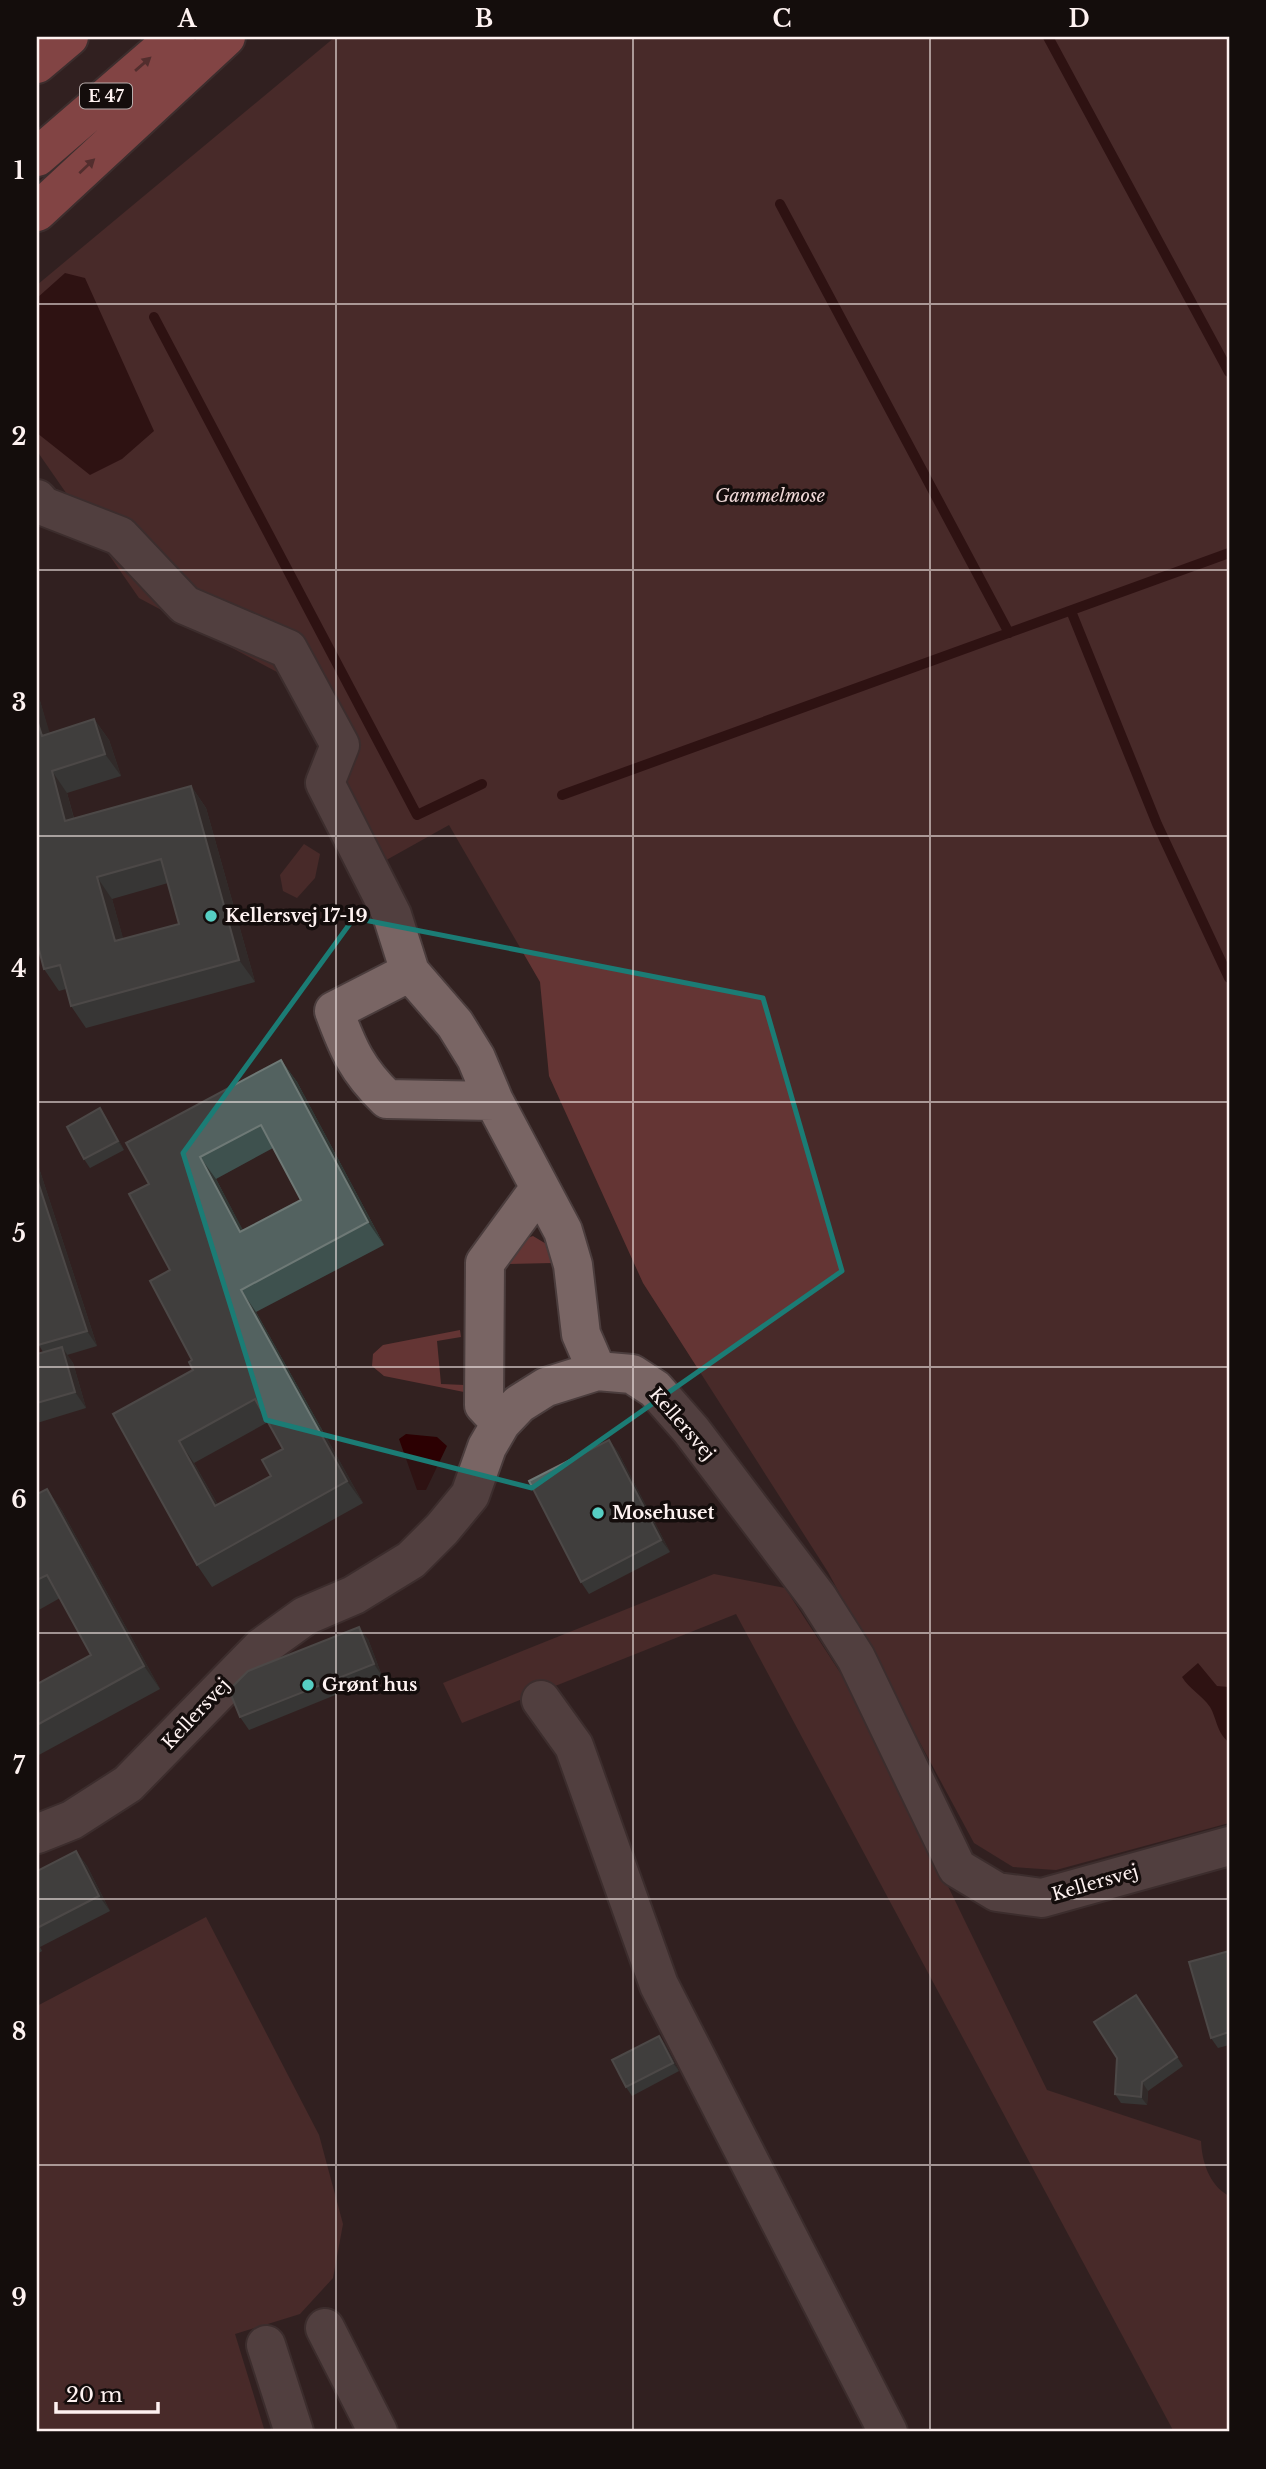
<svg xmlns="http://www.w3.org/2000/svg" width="1266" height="2469" font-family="'Libre Baskerville',serif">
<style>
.green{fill:#643534}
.water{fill:#2c0002}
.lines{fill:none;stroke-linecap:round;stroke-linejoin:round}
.stream{stroke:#2c0002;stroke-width:10}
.minor-casing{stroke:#4b3d3d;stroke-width:42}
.highway-casing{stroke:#4b3d3d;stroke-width:42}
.minor{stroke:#796564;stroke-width:38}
.highway{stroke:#e47070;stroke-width:38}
.wall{fill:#3e514e;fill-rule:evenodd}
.shaded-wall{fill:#313734}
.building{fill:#536260;stroke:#6e7976;stroke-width:2;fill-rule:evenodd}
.oneway{fill:#7c3e3e}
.marked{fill:none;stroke:#1b7c75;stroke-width:5;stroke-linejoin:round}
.grid{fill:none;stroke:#fef2f1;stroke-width:2;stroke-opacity:0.55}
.poi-dot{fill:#56cec3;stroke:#140d0c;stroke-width:2.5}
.labels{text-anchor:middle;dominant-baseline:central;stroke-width:7;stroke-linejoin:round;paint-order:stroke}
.shield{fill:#140d0c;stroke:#b8adac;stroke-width:2}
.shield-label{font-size:16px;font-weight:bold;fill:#fef2f1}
.park-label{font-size:18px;font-style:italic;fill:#f0d9d8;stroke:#140d0c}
.poi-label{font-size:18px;font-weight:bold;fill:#fef2f1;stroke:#140d0c;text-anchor:start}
.street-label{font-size:18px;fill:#fef2f1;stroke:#140d0c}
.neatline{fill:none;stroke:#fef2f1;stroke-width:2.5}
.grid-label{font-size:23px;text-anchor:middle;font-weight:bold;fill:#fef2f1}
</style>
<rect width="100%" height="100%" fill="#322120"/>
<path class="green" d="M 335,37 L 1229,37 L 1229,1823 L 1056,1870 L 1013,1867 L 974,1843 L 828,1572 L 643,1283 L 549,1076 L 540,982 L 449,825 L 381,863 L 343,787 L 277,672 L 139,598 L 37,451 L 37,285 Z
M 304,844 L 320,854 L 315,878 L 297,898 L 283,891 L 280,875 Z
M 533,1236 L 548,1245 L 553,1263 L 503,1264 L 522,1240 Z
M 460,1330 L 461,1337 L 437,1341 L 441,1384 L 465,1385 L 464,1392 L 384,1376 L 372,1366 L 373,1354 L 383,1345 Z
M 714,1574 L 785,1588 L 856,1697 L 1047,2090 L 1201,2141 C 1202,2162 1209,2185 1229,2196 L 1229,2432 L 1174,2432 L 736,1614 L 462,1723 L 443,1683 Z
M 206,1917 L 319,2135 L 343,2224 L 333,2278 L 300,2314 L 235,2334 L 265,2432 L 37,2432 L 37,2006 Z"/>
<path class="water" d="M 65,273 L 85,278 L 154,431 L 122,459 L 90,475 L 37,433 L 37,298 Z
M 406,1434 L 437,1437 L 447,1446 L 426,1490 L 417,1490 L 399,1439 Z
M 1198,1663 L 1217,1686 L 1229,1687 L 1229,1742 C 1217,1734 1217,1719 1210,1707 C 1202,1695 1189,1689 1182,1677 Z"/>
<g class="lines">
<path class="stream" d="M 1048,37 L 1229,372
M 780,204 L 1009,633
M 154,317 L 417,815 L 482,784
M 1071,611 L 1157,824 L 1229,978
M 562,795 L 1229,553"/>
<g class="minor-casing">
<path id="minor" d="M 37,499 L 43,506 L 120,536 L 185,605 L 288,649 L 340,745 L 325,783 L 392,915 L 410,972 L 455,1024 L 476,1058 L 494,1101 L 563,1231 L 573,1265 L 581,1334 L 597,1371
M 410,972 L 334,1011 C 348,1049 357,1070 387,1099 L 494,1101
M 501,1423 L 484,1405 L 485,1263 L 539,1189
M 541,1700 L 574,1746 L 659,1985 L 888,2432
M 37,1834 L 72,1820 L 128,1784 L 262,1647 L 305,1616 L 354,1595 L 411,1560 L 442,1529 L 470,1495 L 487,1447 L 501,1423 L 519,1404 L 546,1387 L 597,1371 L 632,1374 L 655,1389 L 691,1430 L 818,1598 L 856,1658 L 957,1868 L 997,1892 L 1042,1898 L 1229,1846
M 325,2328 L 378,2432
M 266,2345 L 294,2432"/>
</g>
<g class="highway-casing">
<path id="highway" d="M 37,64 L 69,37
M 37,157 L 176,37
M 37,212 L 226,37"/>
</g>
<use href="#minor" class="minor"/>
<use href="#highway" class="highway"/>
</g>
<path class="wall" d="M 37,697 L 40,701 L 49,733 L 94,719 L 109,740 L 121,776 L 67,793 L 74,818 L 191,786 L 206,808 L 255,982 L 86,1028 L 71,1006 L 66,989 L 59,991 L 44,969 L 37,942 ZM 168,883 L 179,924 L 123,939 L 112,899 Z
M 281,1060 L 297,1082 L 384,1245 L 256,1312 L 363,1503 L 212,1587 L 197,1565 L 113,1414 L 193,1370 L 192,1360 L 149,1184 ZM 273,1148 L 301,1200 L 243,1231 L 216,1179 ZM 268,1422 L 283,1449 L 271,1476 L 218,1505 L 194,1463 Z
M 100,1108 L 106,1117 L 124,1150 L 90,1168 L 84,1159 Z
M 37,1162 L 97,1346 L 67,1355 L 73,1363 L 86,1408 L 37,1423 L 37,1354 L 43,1352 L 37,1342 Z
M 609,1440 L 618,1452 L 670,1552 L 589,1594 L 581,1582 Z
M 47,1489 L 62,1511 L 160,1689 L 37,1756 L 37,1684 L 91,1655 L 60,1598 L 37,1611 L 37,1494 Z
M 368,1639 L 382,1676 L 249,1730 L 240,1717 Z
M 76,1851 L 87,1866 L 110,1911 L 40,1947 L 42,1951 L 37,1954 L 37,1871 Z
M 1229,1951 L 1229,2045 L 1218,2048 L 1211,2038 Z
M 1142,2003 L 1183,2066 L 1148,2091 L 1147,2105 L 1121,2103 L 1115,2094 Z
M 659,2036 L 665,2044 L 679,2071 L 632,2096 L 626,2087 Z"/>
<path class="shaded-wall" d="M 37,697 L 40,701 L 57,757 L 42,736 L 37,720 Z
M 94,719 L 109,740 L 121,776 L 105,754 Z
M 52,771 L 67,793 L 80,842 L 65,821 Z
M 191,786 L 206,808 L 255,982 L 239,960 Z
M 97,877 L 112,899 L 130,963 L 115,941 Z
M 281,1060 L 297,1082 L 384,1245 L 368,1222 Z
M 100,1108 L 106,1117 L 124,1150 L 118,1141 Z
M 200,1157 L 216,1179 L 256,1255 L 240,1232 Z
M 37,1162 L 97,1346 L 87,1331 L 37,1179 Z
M 241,1290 L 256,1312 L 363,1503 L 347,1481 Z
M 62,1347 L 73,1363 L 86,1408 L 75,1392 Z
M 609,1440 L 618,1452 L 670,1552 L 661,1540 Z
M 179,1441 L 194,1463 L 231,1528 L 215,1506 Z
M 47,1489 L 62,1511 L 160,1689 L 144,1666 Z
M 359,1627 L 368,1639 L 382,1676 L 374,1664 Z
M 76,1851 L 87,1866 L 110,1911 L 99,1896 Z
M 659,2036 L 665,2044 L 679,2071 L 673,2063 Z
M 1142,2082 L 1148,2091 L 1147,2105 L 1141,2097 Z"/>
<path class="building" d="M 94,719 L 105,754 L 52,771 L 65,821 L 191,786 L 239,960 L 71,1006 L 60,965 L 44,969 L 37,942 L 37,720 L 42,736 ZM 161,859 L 179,924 L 115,941 L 97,877 Z
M 281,1060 L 368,1222 L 241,1290 L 347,1481 L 197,1565 L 113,1414 L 193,1370 L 189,1362 L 192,1360 L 150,1281 L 170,1270 L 129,1194 L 149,1184 L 126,1143 ZM 261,1125 L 301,1200 L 240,1232 L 200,1157 ZM 255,1399 L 283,1449 L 262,1460 L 271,1476 L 215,1506 L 179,1441 Z
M 100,1108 L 118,1141 L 84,1159 L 67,1127 Z
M 37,1179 L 87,1331 L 38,1345 L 37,1342 Z
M 62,1347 L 75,1392 L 37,1403 L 37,1354 Z
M 609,1440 L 661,1540 L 581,1582 L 529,1481 Z
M 47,1489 L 144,1666 L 37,1725 L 37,1684 L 91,1655 L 47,1575 L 37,1580 L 37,1494 Z
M 359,1627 L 374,1664 L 240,1717 L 229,1690 L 248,1671 Z
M 76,1851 L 99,1896 L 37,1928 L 37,1871 Z
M 1229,1951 L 1229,2032 L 1211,2038 L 1189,1962 Z
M 1136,1995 L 1177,2057 L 1142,2082 L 1141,2097 L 1115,2094 L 1117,2058 L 1094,2022 Z
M 659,2036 L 673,2063 L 626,2087 L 612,2060 Z"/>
<defs><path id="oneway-solid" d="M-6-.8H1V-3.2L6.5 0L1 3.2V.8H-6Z" transform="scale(1.75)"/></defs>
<g class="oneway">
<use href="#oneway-solid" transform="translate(143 64) rotate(-41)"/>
<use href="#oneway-solid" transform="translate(87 166) rotate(-43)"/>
</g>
<path d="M0 0H1266V2469H0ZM 354,918 L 763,998 L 842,1271 L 532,1488 L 266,1420 L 183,1153 Z" fill="#322120" fill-opacity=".55" fill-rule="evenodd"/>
<path class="marked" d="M 354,918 L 763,998 L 842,1271 L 532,1488 L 266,1420 L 183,1153 Z"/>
<path class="grid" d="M 336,37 L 336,2432M 633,37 L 633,2432M 930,37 L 930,2432M 37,304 L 1229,304M 37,570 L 1229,570M 37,836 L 1229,836M 37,1102 L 1229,1102M 37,1367 L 1229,1367M 37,1633 L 1229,1633M 37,1899 L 1229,1899M 37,2165 L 1229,2165"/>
<g class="poi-dot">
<circle cx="211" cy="916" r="7"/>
<circle cx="598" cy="1513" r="7"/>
<circle cx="308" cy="1685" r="7"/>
</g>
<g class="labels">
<rect class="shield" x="80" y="83.5" width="52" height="25" rx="5"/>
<g class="shield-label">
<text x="106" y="96">E 47</text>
</g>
<g class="park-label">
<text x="770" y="496">Gammelmose</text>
</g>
<g class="poi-label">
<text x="225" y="916">Kellersvej 17-19</text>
<text x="612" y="1513">Mosehuset</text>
<text x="322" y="1685">Grønt hus</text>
</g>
<g class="street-label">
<text transform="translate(682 1424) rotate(49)">Kellersvej</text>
<text transform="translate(196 1714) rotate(-47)">Kellersvej</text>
<text transform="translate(1095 1883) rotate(-16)">Kellersvej</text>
</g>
</g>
<rect width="1266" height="2469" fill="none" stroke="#140d0c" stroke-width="77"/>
<path d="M56 2402v10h102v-10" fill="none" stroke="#fef2f1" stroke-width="3.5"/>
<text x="66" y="2402" font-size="21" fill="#fef2f1" stroke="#140d0c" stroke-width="5" paint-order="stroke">20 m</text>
<rect x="38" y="38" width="1190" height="2392" class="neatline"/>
<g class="grid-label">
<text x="187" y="27">A</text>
<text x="484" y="27">B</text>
<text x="782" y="27">C</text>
<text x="1079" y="27">D</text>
<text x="19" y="179">1</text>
<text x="19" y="445">2</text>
<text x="19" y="711">3</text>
<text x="19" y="977">4</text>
<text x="19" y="1242">5</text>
<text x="19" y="1508">6</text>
<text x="19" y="1774">7</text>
<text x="19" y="2040">8</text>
<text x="19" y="2306">9</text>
</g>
</svg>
